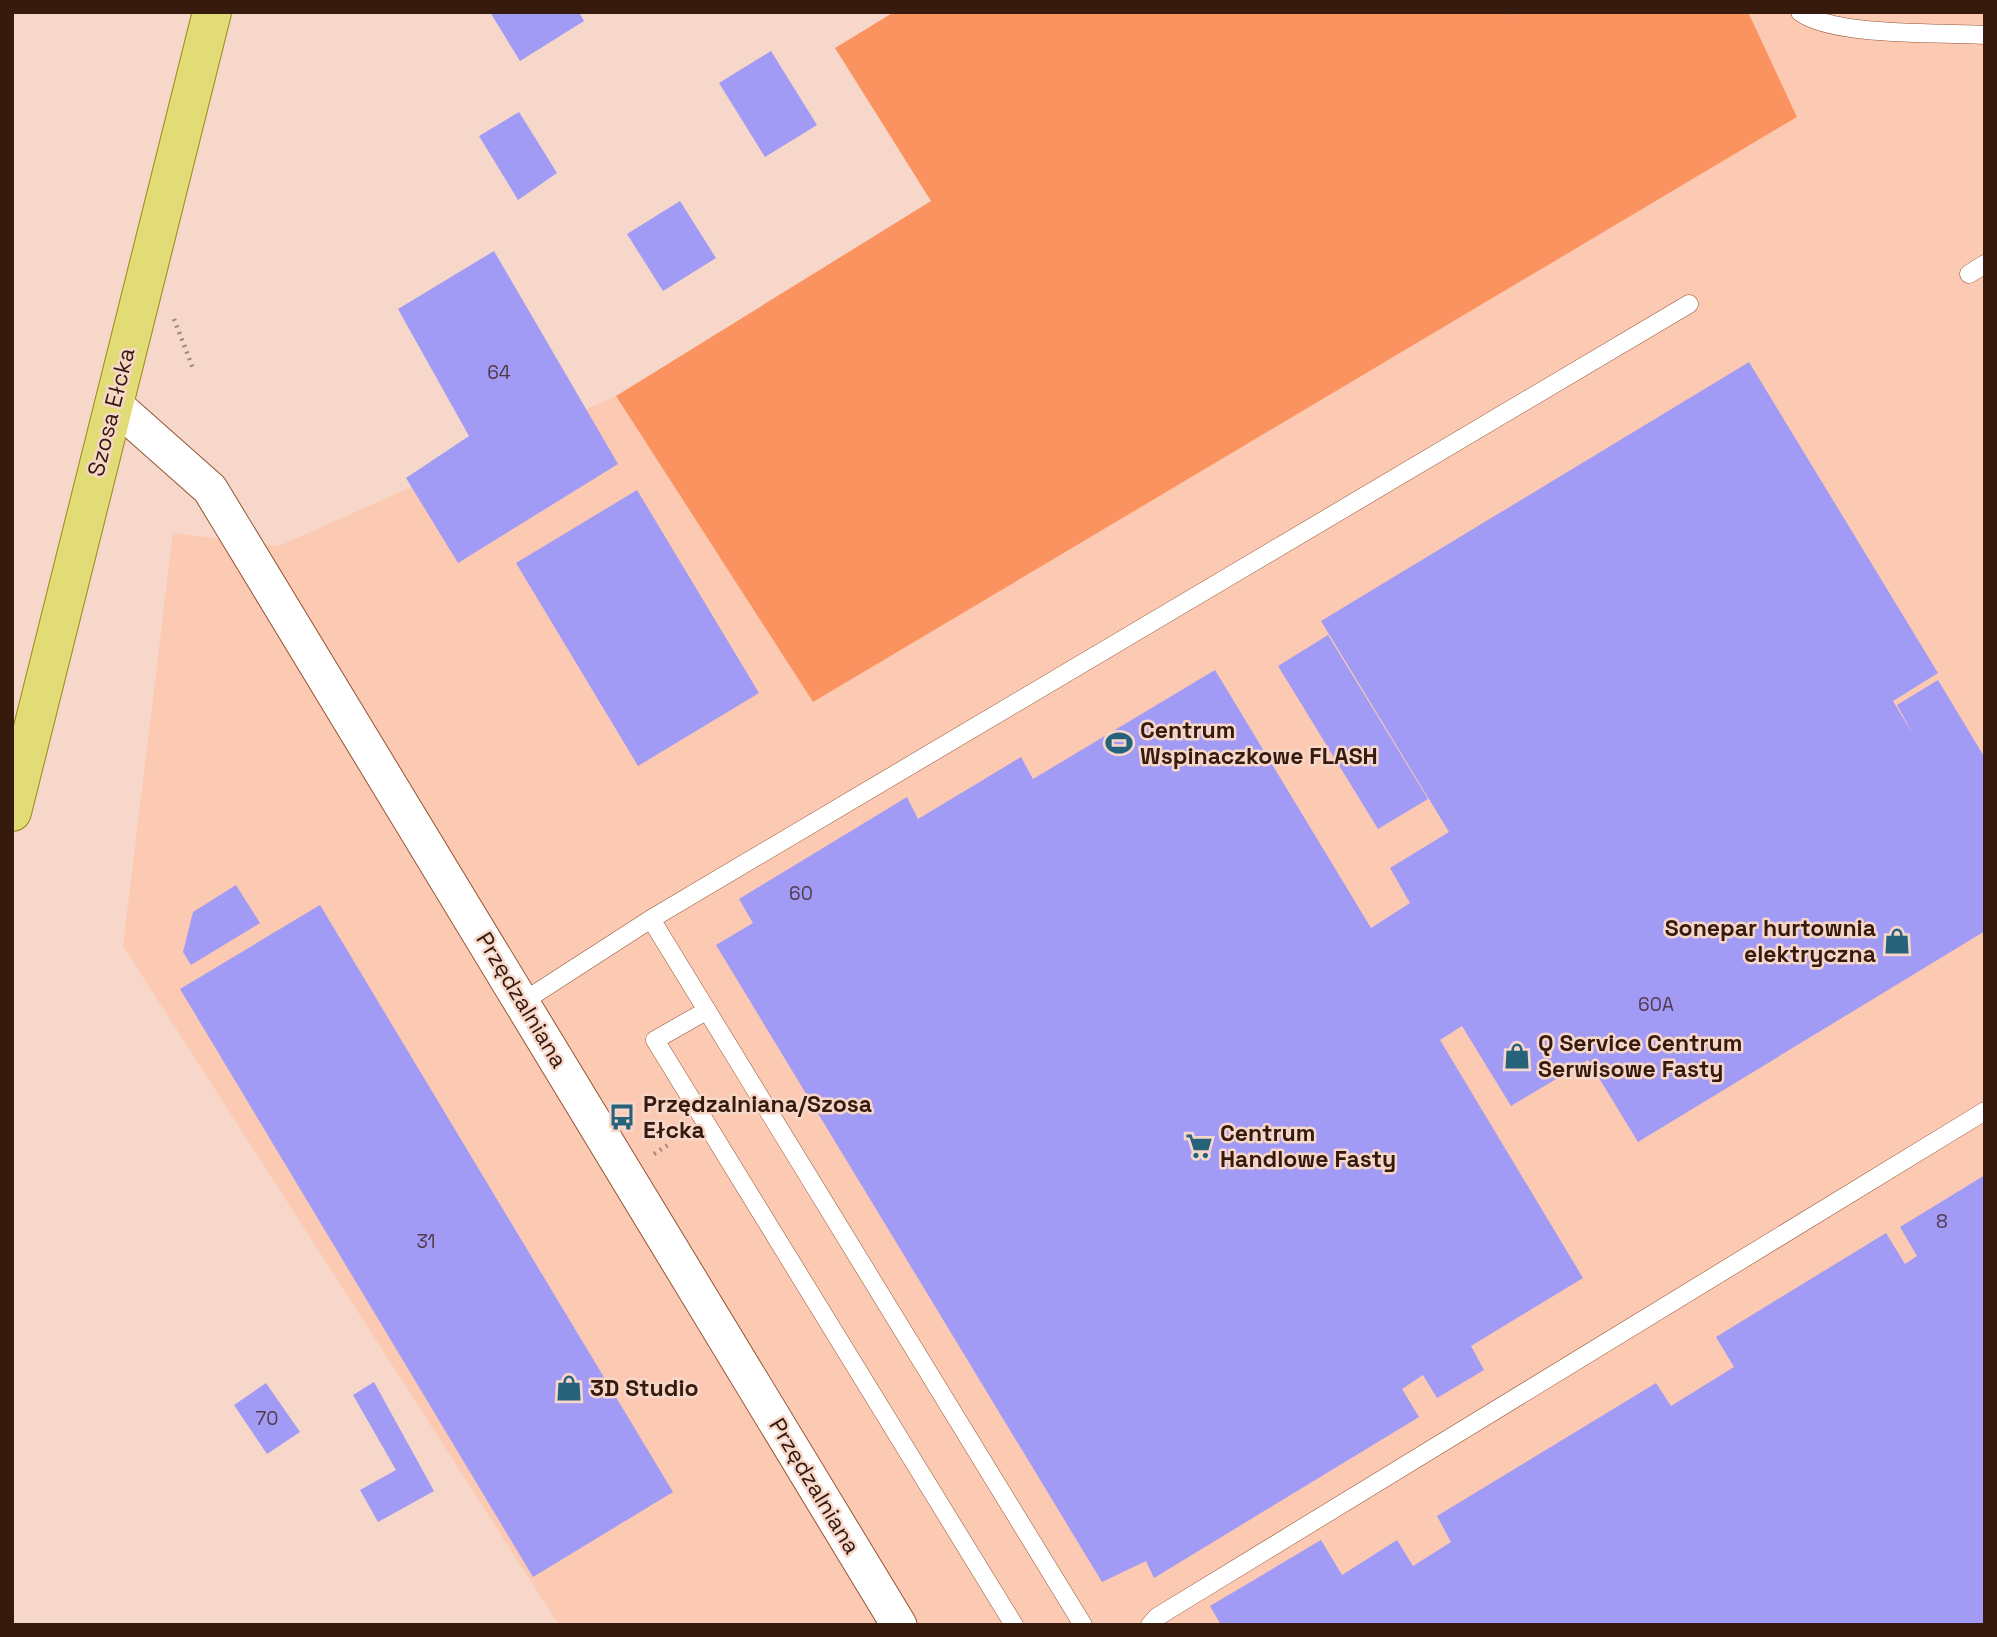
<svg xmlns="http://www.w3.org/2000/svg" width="1997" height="1637" font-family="'Space Grotesk',sans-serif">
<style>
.built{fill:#fccab2}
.green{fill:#fb9360}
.building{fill:#a29bf5}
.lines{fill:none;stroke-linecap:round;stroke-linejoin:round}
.service-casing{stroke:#955433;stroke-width:19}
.minor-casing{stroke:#955433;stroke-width:37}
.primary-casing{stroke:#998817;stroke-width:40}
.path{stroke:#a5877a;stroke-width:4.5;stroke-dasharray:2 5;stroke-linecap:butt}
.service{stroke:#fff;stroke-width:18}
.minor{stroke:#fff;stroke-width:35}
.primary{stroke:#e2dc77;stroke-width:38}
.labels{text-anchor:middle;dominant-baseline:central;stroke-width:5;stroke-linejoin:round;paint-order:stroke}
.number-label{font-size:19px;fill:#513a47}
.street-label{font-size:23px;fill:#361a0d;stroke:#f6d7c9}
.poi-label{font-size:23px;font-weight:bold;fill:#361a0d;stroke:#f6d7c9;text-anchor:start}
</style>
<rect width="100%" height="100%" fill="#f6d7c9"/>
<path class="built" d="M 1748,12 L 1985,12 L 1985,1625 L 559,1625 L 123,946 L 173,533 L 279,546 L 616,396 L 812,701 L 1797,117 Z"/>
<path class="green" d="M 894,12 L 1748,12 L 1797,117 L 813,702 L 616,396 L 931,201 L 835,48 Z"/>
<path class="building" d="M 490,12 L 579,12 L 584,21 L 520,61 Z
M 771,51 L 817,125 L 765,157 L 719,83 Z
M 519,112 L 557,173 L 518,200 L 479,136 Z
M 680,201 L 716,258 L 663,291 L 627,234 Z
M 494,251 L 618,464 L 458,563 L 406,478 L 469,436 L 398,309 Z
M 1749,362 L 1938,673 L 1893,701 L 1914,736 L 1897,705 L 1938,680 L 1985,758 L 1985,931 L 1638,1142 L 1588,1060 L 1511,1106 L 1462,1026 L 1440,1040 L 1583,1278 L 1471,1346 L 1484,1370 L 1437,1398 L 1423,1375 L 1402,1389 L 1419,1417 L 1154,1578 L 1146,1561 L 1102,1582 L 716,945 L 753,923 L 739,899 L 907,797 L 918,819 L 1021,757 L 1033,779 L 1215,670 L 1371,928 L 1410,903 L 1390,868 L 1449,832 L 1321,621 Z
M 637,490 L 759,693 L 638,766 L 516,563 Z
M 1328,635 L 1428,799 L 1378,829 L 1278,666 Z
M 236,885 L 260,923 L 191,965 L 183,952 L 193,912 Z
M 320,905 L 673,1492 L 533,1577 L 180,989 Z
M 1985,1175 L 1985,1625 L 1221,1625 L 1210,1606 L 1321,1540 L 1342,1575 L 1397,1540 L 1413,1566 L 1451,1542 L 1437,1516 L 1656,1383 L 1671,1406 L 1734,1367 L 1716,1337 L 1886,1233 L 1905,1264 L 1917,1256 L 1900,1227 Z
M 374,1382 L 434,1491 L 378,1522 L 360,1490 L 396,1470 L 353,1395 Z
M 266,1383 L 300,1432 L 267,1454 L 234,1405 Z"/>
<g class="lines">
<g class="service-casing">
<path id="service" d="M 1800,12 C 1834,37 1940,32 1985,35
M 1969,274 L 1985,264
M 651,919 L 1083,1625
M 524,1001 L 651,919 L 1689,304
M 706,1011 L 655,1040 L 1014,1625
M 1150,1625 L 1157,1617 L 1985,1111"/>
</g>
<g class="minor-casing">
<path id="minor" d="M 113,403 L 210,489 L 899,1625"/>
</g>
<g class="primary-casing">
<path id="primary" d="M 12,812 L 212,12"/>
</g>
<path class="path" d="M 1506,12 L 1512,16
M 174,319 L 194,371
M 654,1154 L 668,1145"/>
<use href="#service" class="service"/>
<use href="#minor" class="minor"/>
<use href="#primary" class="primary"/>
</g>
<defs>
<g id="stadium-bare" transform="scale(2.1)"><path d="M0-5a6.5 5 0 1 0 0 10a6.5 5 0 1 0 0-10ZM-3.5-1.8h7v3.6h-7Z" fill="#26637a" stroke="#f6d7c9" stroke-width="2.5" paint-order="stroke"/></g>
<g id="shop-bare" transform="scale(2.1)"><path d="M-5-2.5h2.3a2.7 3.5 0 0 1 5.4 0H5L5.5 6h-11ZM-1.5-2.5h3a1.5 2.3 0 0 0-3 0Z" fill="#26637a" stroke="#f6d7c9" stroke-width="2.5" paint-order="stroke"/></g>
<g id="bus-bare" transform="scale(2.1)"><path d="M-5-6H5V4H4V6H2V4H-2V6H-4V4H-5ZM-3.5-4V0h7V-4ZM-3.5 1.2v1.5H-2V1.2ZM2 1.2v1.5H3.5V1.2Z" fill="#26637a" stroke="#f6d7c9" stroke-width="2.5" paint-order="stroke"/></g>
<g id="supermarket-bare" transform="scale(2.1)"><path d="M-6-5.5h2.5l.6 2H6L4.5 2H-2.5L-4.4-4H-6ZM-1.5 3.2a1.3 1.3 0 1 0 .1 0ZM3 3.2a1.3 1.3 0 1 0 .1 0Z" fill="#26637a" stroke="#f6d7c9" stroke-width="2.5" paint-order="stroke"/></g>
</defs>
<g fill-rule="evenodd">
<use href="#stadium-bare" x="1119" y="743"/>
<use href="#shop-bare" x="1897" y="941"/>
<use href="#shop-bare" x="1517" y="1056"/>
<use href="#bus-bare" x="622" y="1117"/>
<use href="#supermarket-bare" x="1199" y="1146"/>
<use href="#shop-bare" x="569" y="1388"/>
</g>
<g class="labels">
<g class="number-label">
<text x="499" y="372">64</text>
<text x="801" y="893">60</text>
<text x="1656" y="1004">60A</text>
<text x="1942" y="1221">8</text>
<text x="426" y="1241">31</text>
<text x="267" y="1418">70</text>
</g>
<g class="street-label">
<text transform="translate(111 412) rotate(-76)">Szosa Ełcka</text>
<text transform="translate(522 1000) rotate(59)">Przędzalniana</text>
<text transform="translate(815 1486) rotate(59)">Przędzalniana</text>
</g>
<g class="poi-label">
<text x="1140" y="730">Centrum<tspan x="1140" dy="26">Wspinaczkowe FLASH</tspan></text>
<text x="1876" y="928" text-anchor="end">Sonepar hurtownia<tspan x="1876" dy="26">elektryczna</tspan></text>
<text x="1538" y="1043">Q Service Centrum<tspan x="1538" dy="26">Serwisowe Fasty</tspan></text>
<text x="643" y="1104">Przędzalniana/Szosa<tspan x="643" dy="26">Ełcka</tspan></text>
<text x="1220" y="1133">Centrum<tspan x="1220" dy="26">Handlowe Fasty</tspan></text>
<text x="590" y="1388">3D Studio</text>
</g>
</g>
<rect width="1997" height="1637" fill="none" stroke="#361a0d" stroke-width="28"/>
</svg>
